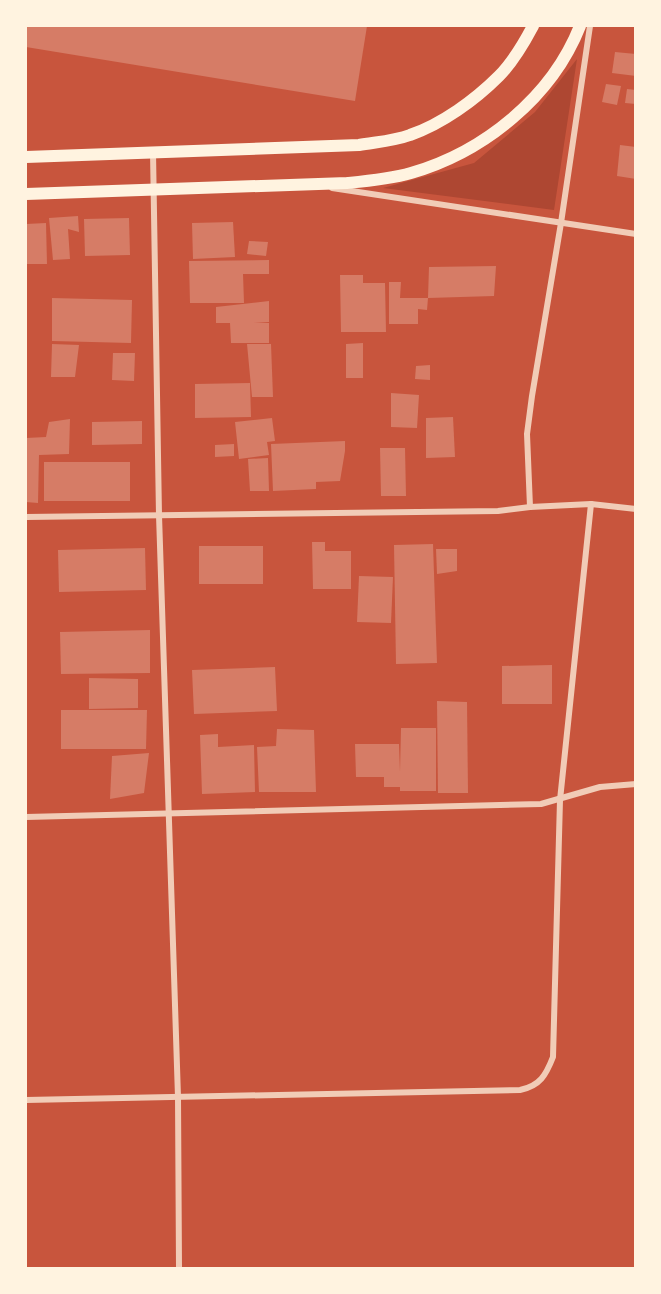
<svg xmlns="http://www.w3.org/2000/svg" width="661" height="1294" font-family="Jost,sans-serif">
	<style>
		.green { fill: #ae4732 }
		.building { fill: #d67c66 }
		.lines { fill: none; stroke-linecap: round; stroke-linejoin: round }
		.minor { stroke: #f1ccb7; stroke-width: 6 }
		.secondary { stroke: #fff3e0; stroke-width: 12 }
	</style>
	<rect width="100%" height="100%" fill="#c8553d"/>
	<path class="green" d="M577 59 554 210 383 188 474 163 535 112Z"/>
	<g class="building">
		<path d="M27 26H367L355 101 26 47Z"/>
		<path d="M615 52 636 54V76L612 73Z"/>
		<path d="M606 84 621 86 617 105 602 102Z"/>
		<path d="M627 89 636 90V104L625 103Z"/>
		<path d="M620 145 636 147V179L617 176Z"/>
		<path d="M78 216 79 232 68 229 70 259 53 260 49 218Z"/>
		<path d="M129 218 130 255 85 256 84 219Z"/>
		<path d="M233 222 235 257 193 259 192 223Z"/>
		<path d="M46 223 47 264H26V224Z"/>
		<path d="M249 241 268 242 266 256 247 254Z"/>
		<path d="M269 260V274H243L244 303H190L189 261Z"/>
		<path d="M496 266 494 296 428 298 427 310 418 309V324H389V282H401L400 298H428L429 267Z"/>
		<path d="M340 275H363V283H385L386 332H341Z"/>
		<path d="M52 298 132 300 131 343 52 341Z"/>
		<path d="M269 301V322L254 323H269V343H231L230 323H216V307Z"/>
		<path d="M363 343V378H346V344Z"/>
		<path d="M52 344 79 345 75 377H51Z"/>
		<path d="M247 344H271L273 397H252Z"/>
		<path d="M113 353H135L134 381 112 380Z"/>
		<path d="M430 365V380L415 379 416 366Z"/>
		<path d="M250 383 251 417 195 418V384Z"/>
		<path d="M391 393 419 395 417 428 391 427Z"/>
		<path d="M453 417 455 457 426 458V418Z"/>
		<path d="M272 418 275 441 267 442 269 455 239 459 235 422Z"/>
		<path d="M70 419 69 454 39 455 38 503 26 502V438L46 437 49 422Z"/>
		<path d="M142 421V444L92 445V422Z"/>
		<path d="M345 441V451L340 481 316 482V489L273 491 271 444Z"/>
		<path d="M234 444V456L215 457V445Z"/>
		<path d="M380 448H405L406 496H381Z"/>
		<path d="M268 458 269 491H250L248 459Z"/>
		<rect x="44" y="462" width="86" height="39"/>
		<path d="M312 542H325V551H351V589H313Z"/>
		<path d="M433 544 437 663 396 664 394 545Z"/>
		<rect x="199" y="546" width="64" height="38"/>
		<path d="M145 548 146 590 59 592 58 550Z"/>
		<path d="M436 549H457V571L437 574Z"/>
		<path d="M359 576 393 577 391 623 357 622Z"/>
		<path d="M150 630V673L61 674 60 632Z"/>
		<path d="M552 665V704H502V666Z"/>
		<path d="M275 667 277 711 194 714 192 670Z"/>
		<path d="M89 678 138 679V708L89 709Z"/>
		<path d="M437 701 467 702 468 793H438Z"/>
		<path d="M61 710H147L146 749H61Z"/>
		<path d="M401 728H436V791H400V787H384V777H356L355 744H399L400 772Z"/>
		<path d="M277 729 314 730 316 792H259L257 747 276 746Z"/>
		<path d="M218 734V747L254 745 255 792 202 794 200 735Z"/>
		<path d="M149 753 144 793 110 799 112 756Z"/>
	</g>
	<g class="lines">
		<g class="minor">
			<path d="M153 152 159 515 178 1097 179 1268"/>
			<path d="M332 188 636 234"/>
			<path d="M530 507 527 434 532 396 561 223 590 26"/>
			<path d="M26 517 498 511 530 507 591 504 636 509"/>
			<path d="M26 817 541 804 600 787 636 784"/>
			<path d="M26 1100 520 1090C540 1086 546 1075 553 1057L560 800 591 504"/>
		</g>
		<g class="secondary">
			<path d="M26 157 359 145C376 142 394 141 410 135 442 124 475 100 499 76 513 62 524 43 533 26"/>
			<path d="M26 194 347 183C368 181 390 179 411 173 484 152 552 97 580 26"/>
		</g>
	</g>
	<rect width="661" height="1294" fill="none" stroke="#fff3e0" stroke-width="54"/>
</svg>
